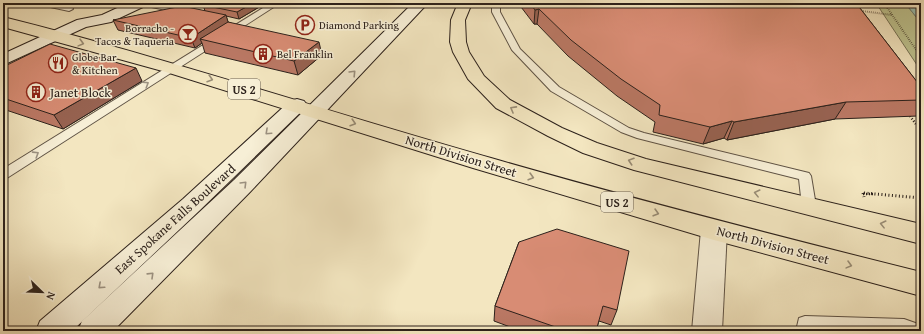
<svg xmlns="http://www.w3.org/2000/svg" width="924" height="334" font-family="'Gentium Book Plus',serif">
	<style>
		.green { fill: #bec490; stroke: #757256 }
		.water { fill: #9bc0b0; stroke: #6f8074 }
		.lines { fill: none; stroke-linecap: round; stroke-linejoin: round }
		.lane-casing { stroke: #5e5244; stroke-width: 2 }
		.street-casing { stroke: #5e5244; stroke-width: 2 }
		.secondary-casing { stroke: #2c211b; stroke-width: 2 }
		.primary-casing { stroke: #2c211b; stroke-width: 2 }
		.path-far2 { stroke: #2c211b; stroke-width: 2; stroke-dasharray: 0.5 1.5; stroke-linecap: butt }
		.path-far1 { stroke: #2c211b; stroke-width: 2.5; stroke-dasharray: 1 2; stroke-linecap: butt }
		.path { stroke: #2c211b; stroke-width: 3; stroke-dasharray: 1 2.5; stroke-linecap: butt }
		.lane { fill: #f7efd6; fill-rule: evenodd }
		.street { fill: #f7efd6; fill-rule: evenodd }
		.secondary { fill: #f7efd6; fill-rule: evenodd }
		.primary { fill: #f3e6c0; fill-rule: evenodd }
		.wall { fill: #ba7864; stroke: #2c211b }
		.shaded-wall { fill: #976251; stroke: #2c211b }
		.building { fill: #d88c74; stroke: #2c211b }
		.oneway { stroke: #998d76 }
		.oneway2 { stroke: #9c9282 }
		.labels { text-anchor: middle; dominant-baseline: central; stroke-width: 3; stroke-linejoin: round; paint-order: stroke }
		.far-poi-label { font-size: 11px; fill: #2c211b; stroke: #f7efd6; text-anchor: start }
		.shield { fill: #f7efd6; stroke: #695f53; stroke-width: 1 }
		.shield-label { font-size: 12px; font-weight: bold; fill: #2c211b }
		.poi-label { font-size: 13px; fill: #2c211b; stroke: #f7efd6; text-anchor: start }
		.street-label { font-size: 13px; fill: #2c211b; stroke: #f7efd6 }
	</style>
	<rect width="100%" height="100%" fill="#f3e6c0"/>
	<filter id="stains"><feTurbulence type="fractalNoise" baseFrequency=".005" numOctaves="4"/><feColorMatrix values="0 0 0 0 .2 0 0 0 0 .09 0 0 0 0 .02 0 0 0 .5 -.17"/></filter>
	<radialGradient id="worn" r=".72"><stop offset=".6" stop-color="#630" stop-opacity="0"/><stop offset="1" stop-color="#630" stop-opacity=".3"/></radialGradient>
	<path class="green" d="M876 3H905L921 23V71Z"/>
	<path class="water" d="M905 3H921V23Z"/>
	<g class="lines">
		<defs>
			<g id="lane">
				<path d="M3 3H15L3 8Z"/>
				<path d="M40 3H54L72 7 73 9 69 11 41 5Z"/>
				<path d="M141 3H155L188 10 189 12 185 14 142 5Z"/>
				<path d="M271 3H280L7 178 3 179V169Z"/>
				<path d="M492 3H500V12L520 49 559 87 629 128 644 133 809 173 811 176 816 206 814 209 809 211 804 209 802 206 799 179 637 138 621 132 551 91 512 50 492 12Z"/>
				<path d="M805 316 904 319 921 325V331H796L799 318Z"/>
			</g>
			<path id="street" d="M714 220 723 223 727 230 722 331H692L701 230 705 223Z"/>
			<g id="secondary">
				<path d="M128 3H147L145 6 111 22 86 27 3 65V54L77 20 102 15Z"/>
				<path d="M413 3H428L250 192 113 331H78L82 321 234 180Z"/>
				<path d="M297 99 304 101 307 105 304 109 199 211 72 331H36L40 321 183 199 290 101Z"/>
			</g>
			<g id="primary">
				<path d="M458 3H472L465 20 466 42 469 52 484 76 510 100 562 128 597 143 646 159 921 224V244L634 170 583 153 548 136 496 108 468 79 453 52 450 42 451 20Z"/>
				<path d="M3 17C167 58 328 112 491 158 633 199 777 236 921 272V296L714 240 473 168 166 72 3 27Z"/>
			</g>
		</defs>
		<use href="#lane" class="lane-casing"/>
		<use href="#street" class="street-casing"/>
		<use href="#secondary" class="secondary-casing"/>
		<use href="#primary" class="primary-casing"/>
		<g class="path-far2">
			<path d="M884 3 921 57"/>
			<path d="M861 11 892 15"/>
		</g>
		<g class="path-far1">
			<path d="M910 116 921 131"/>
			<path d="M863 194H875"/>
		</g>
		<g class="path">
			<path d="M863 193 864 197"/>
			<path d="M864 193 921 198"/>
		</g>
		<use href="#lane" class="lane"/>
		<use href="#street" class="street"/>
		<use href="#secondary" class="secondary"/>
		<use href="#primary" class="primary"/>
	</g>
	<g class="wall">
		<path d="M193 3H266L239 19 226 16 228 22 322 55 298 75 205 53 202 43 195 48 118 30 113 20 205 11 203 5Z"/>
		<path d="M518 3H856L921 87V113L918 116 835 119 727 140 724 138 703 144 653 132 655 122 617 96 568 56 537 24H534Z"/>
		<path d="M3 67 142 81 63 129 3 109Z"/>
		<path d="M519 242 617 310 611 325 599 321 596 331H521L494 321 495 306Z"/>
	</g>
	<g class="shaded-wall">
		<path d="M253 3H266L239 19 237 12Z"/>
		<path d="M539 9 537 24H534L535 10Z"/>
		<path d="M226 15 229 25 200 39 202 43 195 48 191 38Z"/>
		<path d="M319 42 322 55 298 75 294 61Z"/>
		<path d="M136 68 142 81 63 129 54 115Z"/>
		<path d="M846 102 835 119 727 140 734 122Z"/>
		<path d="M732 121 724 138 703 144 710 127Z"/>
	</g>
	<g class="building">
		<path d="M214 3H253L237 12 203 5Z"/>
		<path d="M530 3H856L921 87V100L846 102 734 122 732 121 710 127 659 115 660 105 621 79 571 40 539 9 535 10Z"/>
		<path d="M182 6 226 15 191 38 113 20Z"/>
		<path d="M228 22 319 42 294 61 200 39Z"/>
		<path d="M50 44 136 68 54 115 3 98V67Z"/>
		<path d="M557 229 629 251 617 310 603 306 596 331H567L495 306 519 242Z"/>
	</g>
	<defs><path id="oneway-chevron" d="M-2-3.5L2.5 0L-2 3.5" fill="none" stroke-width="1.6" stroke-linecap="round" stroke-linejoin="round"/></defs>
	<g class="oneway">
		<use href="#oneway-chevron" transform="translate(81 43) rotate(15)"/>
		<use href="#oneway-chevron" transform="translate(210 79) rotate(17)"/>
		<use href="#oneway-chevron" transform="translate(513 109) rotate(-151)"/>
		<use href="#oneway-chevron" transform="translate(353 123) rotate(17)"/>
		<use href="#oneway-chevron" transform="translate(631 161) rotate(-162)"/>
		<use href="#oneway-chevron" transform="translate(531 177) rotate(16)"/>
		<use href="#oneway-chevron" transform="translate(757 193) rotate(-166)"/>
		<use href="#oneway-chevron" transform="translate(656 213) rotate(16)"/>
		<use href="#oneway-chevron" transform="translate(883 224) rotate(-166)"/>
		<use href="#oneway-chevron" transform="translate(849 265) rotate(15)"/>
	</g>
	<g class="oneway2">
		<use href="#oneway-chevron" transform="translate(353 73) rotate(-46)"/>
		<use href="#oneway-chevron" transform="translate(146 84) rotate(-32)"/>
		<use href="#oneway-chevron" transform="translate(268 132) rotate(137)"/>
		<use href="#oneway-chevron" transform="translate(36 154) rotate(-32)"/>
		<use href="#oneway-chevron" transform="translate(244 184) rotate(-45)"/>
		<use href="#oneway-chevron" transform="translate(151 275) rotate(-44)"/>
		<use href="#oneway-chevron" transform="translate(101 286) rotate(138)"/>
	</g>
	<defs>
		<symbol id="parking-ring" viewBox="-11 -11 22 22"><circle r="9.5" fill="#f7efd6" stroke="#8f2418" stroke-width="1.5"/><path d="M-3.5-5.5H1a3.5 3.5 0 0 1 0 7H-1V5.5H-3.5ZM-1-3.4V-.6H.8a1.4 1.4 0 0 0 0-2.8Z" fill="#8f2418"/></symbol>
		<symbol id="bar-ring" viewBox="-11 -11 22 22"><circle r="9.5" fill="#f7efd6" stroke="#8f2418" stroke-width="1.5"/><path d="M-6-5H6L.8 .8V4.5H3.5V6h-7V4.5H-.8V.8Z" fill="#8f2418"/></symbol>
		<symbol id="building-ring" viewBox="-11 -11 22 22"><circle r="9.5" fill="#f7efd6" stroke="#8f2418" stroke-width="1.5"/><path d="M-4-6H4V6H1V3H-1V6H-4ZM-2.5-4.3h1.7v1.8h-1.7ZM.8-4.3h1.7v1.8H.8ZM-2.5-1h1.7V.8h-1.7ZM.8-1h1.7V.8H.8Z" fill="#8f2418"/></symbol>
		<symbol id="restaurant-ring" viewBox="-11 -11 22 22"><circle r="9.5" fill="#f7efd6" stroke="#8f2418" stroke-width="1.5"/><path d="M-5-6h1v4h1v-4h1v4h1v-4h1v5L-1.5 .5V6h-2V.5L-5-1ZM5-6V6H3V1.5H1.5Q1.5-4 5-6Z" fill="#8f2418"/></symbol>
	</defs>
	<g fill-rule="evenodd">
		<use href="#parking-ring" x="294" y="14" width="22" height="22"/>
		<use href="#bar-ring" x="177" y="23" width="22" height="22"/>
		<use href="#building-ring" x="252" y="43" width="22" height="22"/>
		<use href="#restaurant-ring" x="47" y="52" width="22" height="22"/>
		<use href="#building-ring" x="25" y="81" width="22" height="22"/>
	</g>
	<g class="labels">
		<g class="far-poi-label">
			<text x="319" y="25">Diamond Parking</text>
			<text x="174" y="28" text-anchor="end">Borracho -<tspan x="174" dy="13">Tacos &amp; Taqueria</tspan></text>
			<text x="277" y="54">Bel Franklin</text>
			<text x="72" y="57">Globe Bar<tspan x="72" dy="13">&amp; Kitchen</tspan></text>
		</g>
		<g class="shield">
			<rect x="228" y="79" width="32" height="20" rx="3"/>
			<rect x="601" y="192" width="32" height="20" rx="3"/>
		</g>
		<g class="shield-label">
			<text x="244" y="89">US 2</text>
			<text x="617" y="202">US 2</text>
		</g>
		<g class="poi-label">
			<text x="50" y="92">Janet Block</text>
		</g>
		<g class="street-label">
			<text transform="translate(461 156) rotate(17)">North Division Street</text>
			<text transform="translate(175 219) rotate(-42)">East Spokane Falls Boulevard</text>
			<text transform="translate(773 245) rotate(15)">North Division Street</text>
		</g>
	</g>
	<rect width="924" height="334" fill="none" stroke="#f3e6c0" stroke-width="16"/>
	<rect x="4" y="4" width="916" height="326" fill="none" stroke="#2c211b" stroke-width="2"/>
	<rect x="8" y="8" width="908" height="318" fill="none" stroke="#2c211b"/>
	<g transform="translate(42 292) rotate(113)" stroke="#f7efd6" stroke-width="3" paint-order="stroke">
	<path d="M0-3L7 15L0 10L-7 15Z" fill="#2c211b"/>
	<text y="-6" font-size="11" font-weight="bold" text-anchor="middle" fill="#2c211b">N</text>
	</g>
	<rect width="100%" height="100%" filter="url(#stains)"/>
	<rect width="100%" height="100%" fill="url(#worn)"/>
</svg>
